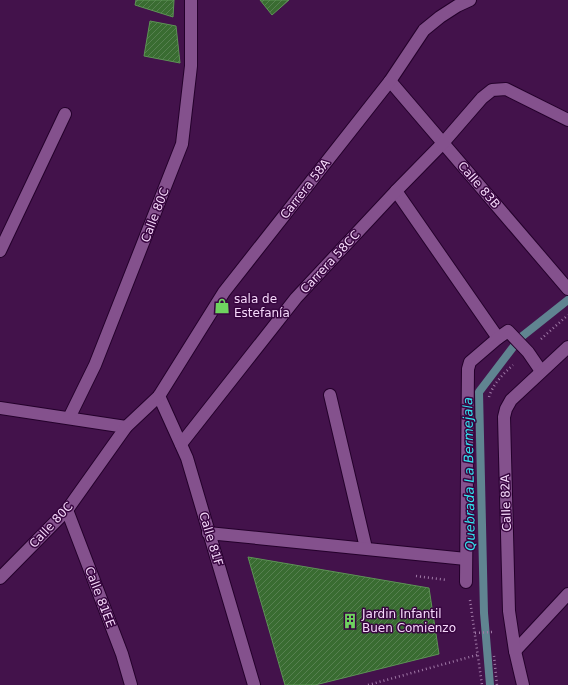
<svg xmlns="http://www.w3.org/2000/svg" width="568" height="685" font-family="'DejaVu Sans',sans-serif">
	<style>
		.lines { fill: none; stroke-linecap: round; stroke-linejoin: round }
		.stream { stroke: #608491; stroke-width: 8 }
		.building { fill: url(#building-hatch); stroke: #5d9355 }
		.minor-casing { stroke: #24012b; stroke-width: 14 }
		.path { stroke: #a079a7; stroke-width: 2.5; stroke-dasharray: 1 3; stroke-linecap: butt }
		.minor { stroke: #84518d; stroke-width: 12 }
		.labels { text-anchor: middle; dominant-baseline: central; stroke-width: 3; stroke-linejoin: round; paint-order: stroke }
		.street-label { font-size: 12px; fill: #f6d9fb; stroke: #380640 }
		.poi-label { font-size: 12px; fill: #f6d9fb; stroke: #380640; text-anchor: start }
		.water-label { font-size: 13px; font-style: italic; fill: #32e6f0; stroke: #380640 }
	</style>
	<defs>
		<pattern id="building-hatch" width="6" height="6" patternUnits="userSpaceOnUse"><rect width="6" height="6" fill="#396c31"/><path d="M-1 1l2-2M0 6l6-6M5 7l2-2" fill="none" stroke="#568050"/></pattern>
	</defs>
	<rect width="100%" height="100%" fill="#43124b"/>
	<g class="lines">
		<path class="stream" d="M490 685 484 613 479 392 520 338 568 300"/>
	</g>
	<g class="building">
		<path d="M136 0H174L173 17 135 5Z"/>
		<path d="M260 0H289L272 15Z"/>
		<path d="M150 21 176 26 180 63 144 56Z"/>
		<path d="M248 557 429 588 439 654 315 685H285Z"/>
	</g>
	<g class="lines">
		<defs>
			<g id="minor">
				<path d="M390 81 568 289"/>
				<path d="M396 191 498 338"/>
				<path d="M0 251 65 114"/>
				<path d="M330 395 366 548"/>
				<path d="M159 396 187 458 254 685"/>
				<path d="M0 408 126 427"/>
				<path d="M69 418 95 365 182 144 191 66V0"/>
				<path d="M181 444 296 298 396 191 443 143 482 98 492 90 506 89 568 120"/>
				<path d="M67 510 122 654 131 685"/>
				<path d="M208 533 466 559"/>
				<path d="M0 578 67 510 126 427 159 396 224 292 390 81 424 30 440 17 457 6 470 0"/>
				<path d="M466 582 468 369 470 362 498 338 508 331 528 352 541 371"/>
				<path d="M515 651 568 594"/>
				<path d="M523 685 515 651 509 611 504 417 506 409 511 400 568 347"/>
			</g>
		</defs>
		<use href="#minor" class="minor-casing"/>
		<g class="path">
			<path d="M541 339 568 315"/>
			<path d="M489 397C493 384 503 374 513 365"/>
			<path d="M416 576 447 580"/>
			<path d="M470 600 482 685"/>
			<path d="M475 633 492 632"/>
			<path d="M494 656 497 685"/>
			<path d="M368 685 477 655"/>
		</g>
		<use href="#minor" class="minor"/>
	</g>
	<defs>
		<symbol id="shop-bare" viewBox="-9 -9 18 18"><path d="M-5-2.5h2.3a2.7 3.5 0 0 1 5.4 0H5L5.5 6h-11ZM-1.5-2.5h3a1.5 2.3 0 0 0-3 0Z" fill="#6fd360" stroke="#380640" stroke-width="2.5" paint-order="stroke"/></symbol>
		<symbol id="building-bare" viewBox="-9 -9 18 18"><path d="M-4-6H4V6H1V3H-1V6H-4ZM-2.5-4.3h1.7v1.8h-1.7ZM.8-4.3h1.7v1.8H.8ZM-2.5-1h1.7V.8h-1.7ZM.8-1h1.7V.8H.8Z" fill="#6fd360" stroke="#380640" stroke-width="2.5" paint-order="stroke"/></symbol>
	</defs>
	<g fill-rule="evenodd">
		<use href="#shop-bare" x="211" y="295" width="22" height="22"/>
		<use href="#building-bare" x="339" y="610" width="22" height="22"/>
	</g>
	<g class="labels">
		<g class="street-label">
			<text transform="translate(479 185) rotate(49)">Calle 83B</text>
			<text transform="translate(305 189) rotate(-52)">Carrera 58A</text>
			<text transform="translate(155 215) rotate(-69)">Calle 80C</text>
			<text transform="translate(330 262) rotate(-47)">Carrera 58CC</text>
			<text transform="translate(506 503) rotate(-92)">Calle 82A</text>
			<text transform="translate(51 525) rotate(-47)">Calle 80C</text>
			<text transform="translate(211 539) rotate(73)">Calle 81F</text>
			<text transform="translate(100 597) rotate(69)">Calle 81EE</text>
		</g>
		<g class="poi-label">
			<text x="234" y="299">sala de<tspan x="234" dy="14">Estefanía</tspan></text>
			<text x="362" y="614">Jardin Infantil<tspan x="362" dy="14">Buen Comienzo</tspan></text>
		</g>
		<g class="water-label">
			<text transform="translate(469 474) rotate(-91)">Quebrada La Bermejala</text>
		</g>
	</g>
</svg>
